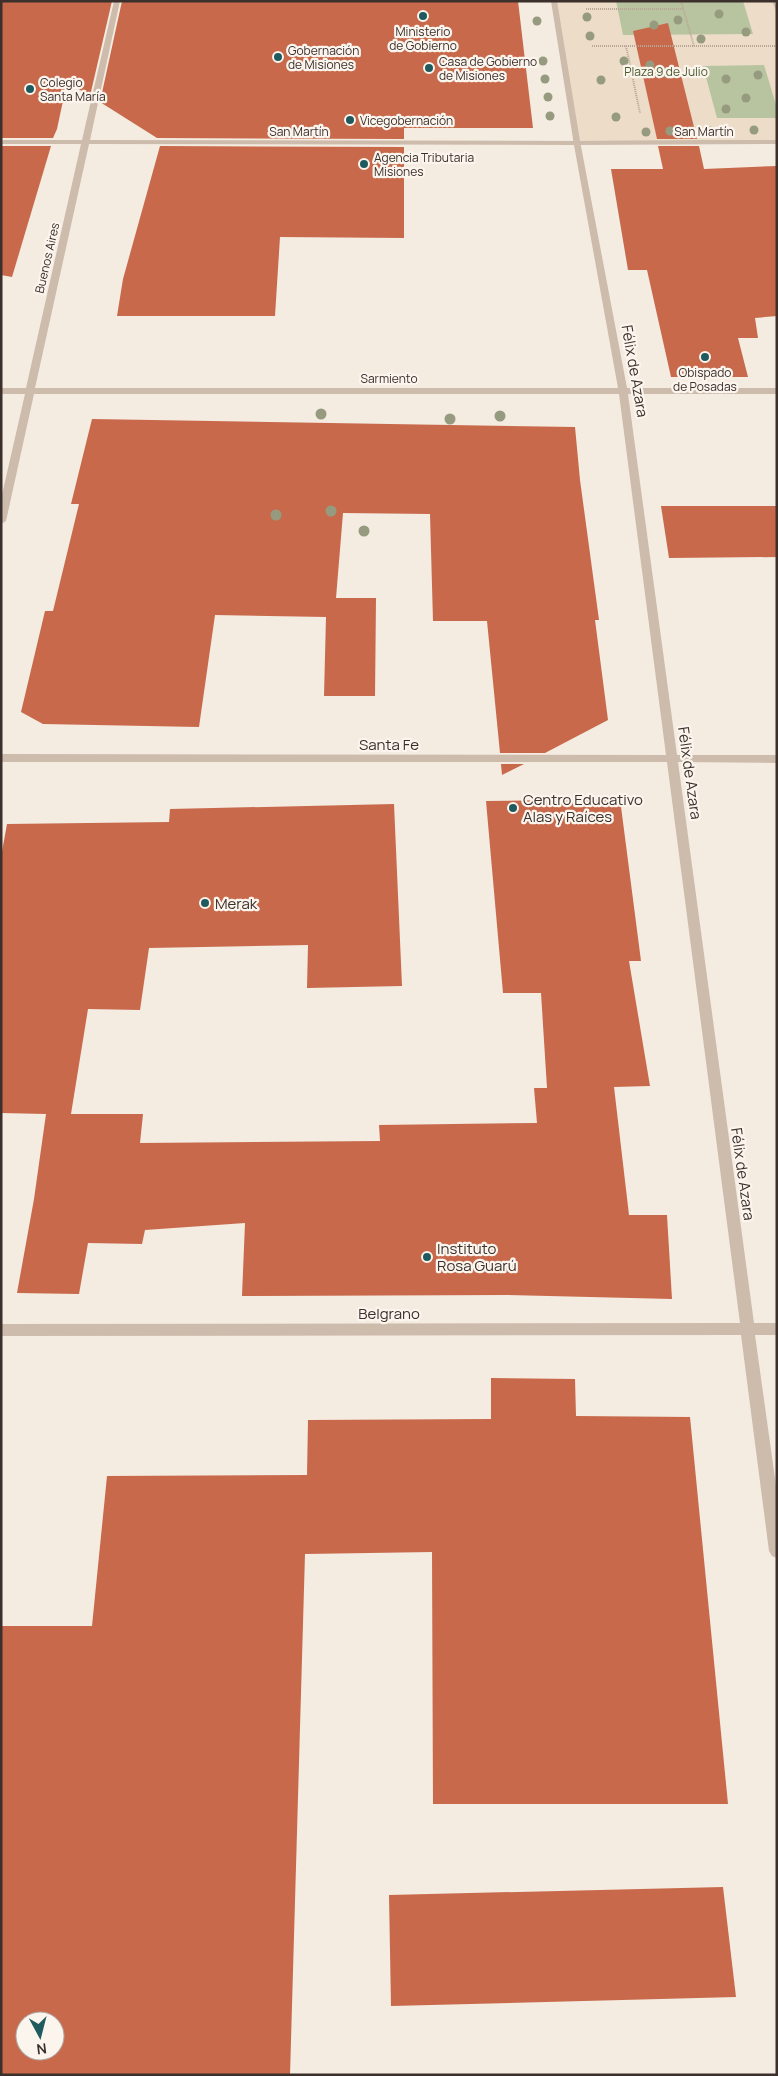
<svg xmlns="http://www.w3.org/2000/svg" width="778" height="2076" font-family="Manrope,sans-serif">
	<style>
		.green { fill: #b8c4a0 }
		.plaza { fill: #ecdcc8 }
		.building { fill: #c8694b; fill-rule: evenodd }
		.lines { fill: none; stroke-linecap: round; stroke-linejoin: round }
		.path { stroke: #b9a596; stroke-width: 2; stroke-dasharray: 1 1; stroke-linecap: butt }
		.pedestrian { fill: #cdbbac; fill-rule: evenodd }
		.minor { fill: #cdbbac; fill-rule: evenodd }
		.tree { fill: #969b7f }
		.poi-dot { fill: #1f5a5e; stroke: #fbf5ee; stroke-width: 2 }
		.labels { text-anchor: middle; dominant-baseline: central; stroke-width: 4.5; stroke-linejoin: round; paint-order: stroke }
		.far-poi-label { font-size: 12px; fill: #3b302b; stroke: #fbf5ee; text-anchor: start }
		.far-park-label { font-size: 12px; fill: #4a5a2e; stroke: #fbf5ee }
		.far-street-label { font-size: 12px; fill: #3b302b; stroke: #fbf5ee }
		.street-label { font-size: 15px; fill: #3b302b; stroke: #fbf5ee }
		.poi-label { font-size: 15px; fill: #3b302b; stroke: #fbf5ee; text-anchor: start }
	</style>
	<rect width="100%" height="100%" fill="#f4ebe1"/>
	<path class="green" d="M556 1H777V141H578Z"/>
	<path class="plaza" d="M555 1H616L623 35 753 34 743 1H777V108L764 65 703 66 717 118H777V140L579 141Z"/>
	<g class="building">
		<path d="M1 1H112L90 96 67 82 57 129 53 138H1Z"/>
		<path d="M122 1H518L533 128H404V139L157 138 100 102Z"/>
		<path d="M668 23 697 139H657L633 31Z"/>
		<path d="M1 146H51L12 277 1 275Z"/>
		<path d="M160 146 404 147V238L280 237 275 316H117L123 279Z"/>
		<path d="M658 146H699L704 169 777 166V316L755 318 758 338H738L748 377H671L647 270H628L611 169H663Z"/>
		<path d="M92 419 575 427 580 480 599 620H595L608 720 545 753H500L487 621H433L430 514 343 513 336 598H376L375 696H324L326 617 215 615 199 727 43 724 21 712 45 611H53L79 504H71Z"/>
		<path d="M661 506H777V557L669 558Z"/>
		<path d="M501 764H524L502 775Z"/>
		<path d="M620 799 641 961H629L650 1086 614 1087 629 1215H667L672 1299 507 1295 242 1296 245 1223 145 1230 142 1244 88 1243 79 1294 17 1293 34 1199 46 1114 1 1113V857L7 824 169 822 170 809 394 804 402 986 307 988 308 945 149 948 140 1010 88 1009 71 1114H143L140 1143 380 1141 379 1125 537 1123 534 1088H547L541 993H503L486 801Z"/>
		<path d="M491 1378 575 1379 576 1416 690 1417 728 1804H433L432 1552 305 1554 290 2075H1V1626H92L107 1476 307 1475 308 1420 491 1419ZM25 2021H55V2051H25Z"/>
		<path d="M723 1887 736 1997 391 2006 389 1895Z"/>
	</g>
	<g class="lines">
		<g class="path">
			<path d="M681 1 694 46"/>
			<path d="M773 1 777 10"/>
			<path d="M586 9H684"/>
			<path d="M592 46H777"/>
			<path d="M626 46 640 113"/>
		</g>
		<path class="pedestrian" d="M551 1H557L580 141 777 140V144L574 145Z"/>
		<path class="minor" d="M114 1H120L90 140 580 141 627 388H777V394H628L677 755H777V763L678 762 754 1323H777V1335H755L777 1493V1558L772 1556 769 1551 741 1335 1 1336V1324L740 1323 667 762H1V754L666 755 619 394H34L6 521 1 524V499L25 394H1V388H26L81 144H1V140H82ZM89 144 574 145 618 388H35Z"/>
	</g>
	<g class="tree">
		<circle cx="719" cy="14" r="4.5"/>
		<circle cx="587" cy="17" r="4.5"/>
		<circle cx="678" cy="20" r="4.5"/>
		<circle cx="537" cy="21" r="4.5"/>
		<circle cx="654" cy="25" r="4.5"/>
		<circle cx="746" cy="32" r="4.5"/>
		<circle cx="590" cy="36" r="4.5"/>
		<circle cx="701" cy="39" r="4.5"/>
		<circle cx="543" cy="61" r="4.5"/>
		<circle cx="624" cy="61" r="4.5"/>
		<circle cx="650" cy="65" r="4.5"/>
		<circle cx="666" cy="73" r="4.5"/>
		<circle cx="758" cy="75" r="4.5"/>
		<circle cx="545" cy="79" r="4.5"/>
		<circle cx="726" cy="79" r="4.5"/>
		<circle cx="601" cy="80" r="4.5"/>
		<circle cx="548" cy="97" r="4.5"/>
		<circle cx="746" cy="98" r="4.5"/>
		<circle cx="726" cy="109" r="4.5"/>
		<circle cx="550" cy="116" r="4.5"/>
		<circle cx="616" cy="117" r="4.5"/>
		<circle cx="754" cy="130" r="4.5"/>
		<circle cx="670" cy="131" r="4.5"/>
		<circle cx="710" cy="131" r="4.5"/>
		<circle cx="646" cy="132" r="4.5"/>
		<circle cx="321" cy="414" r="5.5"/>
		<circle cx="500" cy="416" r="5.5"/>
		<circle cx="450" cy="419" r="5.5"/>
		<circle cx="331" cy="511" r="5.5"/>
		<circle cx="276" cy="515" r="5.5"/>
		<circle cx="364" cy="531" r="5.5"/>
	</g>
	<g class="poi-dot">
		<circle cx="423" cy="16" r="5"/>
		<circle cx="278" cy="57" r="5"/>
		<circle cx="429" cy="68" r="5"/>
		<circle cx="30" cy="89" r="5"/>
		<circle cx="350" cy="120" r="5"/>
		<circle cx="364" cy="164" r="5"/>
		<circle cx="705" cy="357" r="5"/>
		<circle cx="513" cy="808" r="5"/>
		<circle cx="205" cy="903" r="5"/>
		<circle cx="427" cy="1257" r="5"/>
	</g>
	<g class="labels">
		<g class="far-poi-label">
			<text x="423" y="31" text-anchor="middle">Ministerio<tspan x="423" dy="14">de Gobierno</tspan></text>
			<text x="288" y="50">Gobernación<tspan x="288" dy="14">de Misiones</tspan></text>
			<text x="439" y="61">Casa de Gobierno<tspan x="439" dy="14">de Misiones</tspan></text>
			<text x="40" y="82">Colegio<tspan x="40" dy="14">Santa María</tspan></text>
			<text x="360" y="120">Vicegobernación</text>
			<text x="374" y="157">Agencia Tributaria<tspan x="374" dy="14">Misiones</tspan></text>
			<text x="705" y="372" text-anchor="middle">Obispado<tspan x="705" dy="14">de Posadas</tspan></text>
		</g>
		<g class="far-park-label">
			<text x="666" y="71">Plaza 9 de Julio</text>
		</g>
		<g class="far-street-label">
			<text x="299" y="131">San Martín</text>
			<text x="704" y="131">San Martín</text>
			<text transform="translate(47 258) rotate(-77)">Buenos Aires</text>
			<text x="389" y="378">Sarmiento</text>
		</g>
		<g class="street-label">
			<text transform="translate(635 371) rotate(80)">Félix de Azara</text>
			<text x="389" y="744">Santa Fe</text>
			<text transform="translate(690 773) rotate(82)">Félix de Azara</text>
			<text transform="translate(743 1174) rotate(82)">Félix de Azara</text>
			<text x="389" y="1313">Belgrano</text>
		</g>
		<g class="poi-label">
			<text x="523" y="799">Centro Educativo<tspan x="523" dy="17">Alas y Raíces</tspan></text>
			<text x="215" y="903">Merak</text>
			<text x="437" y="1248">Instituto<tspan x="437" dy="17">Rosa Guarú</tspan></text>
		</g>
	</g>
	<rect width="778" height="2076" fill="none" stroke="#3b302b" stroke-width="5"/>
	<g transform="translate(40 2036) rotate(173)"><circle r="24" fill="#fbf5ee" stroke="#aea6a0"/>
	<path d="M0-4L9 19L0 12L-9 19Z" fill="#1f5a5e"/>
	<text y="-8" font-size="14" font-weight="bold" text-anchor="middle" fill="#3b302b">N</text>
	</g>
</svg>
